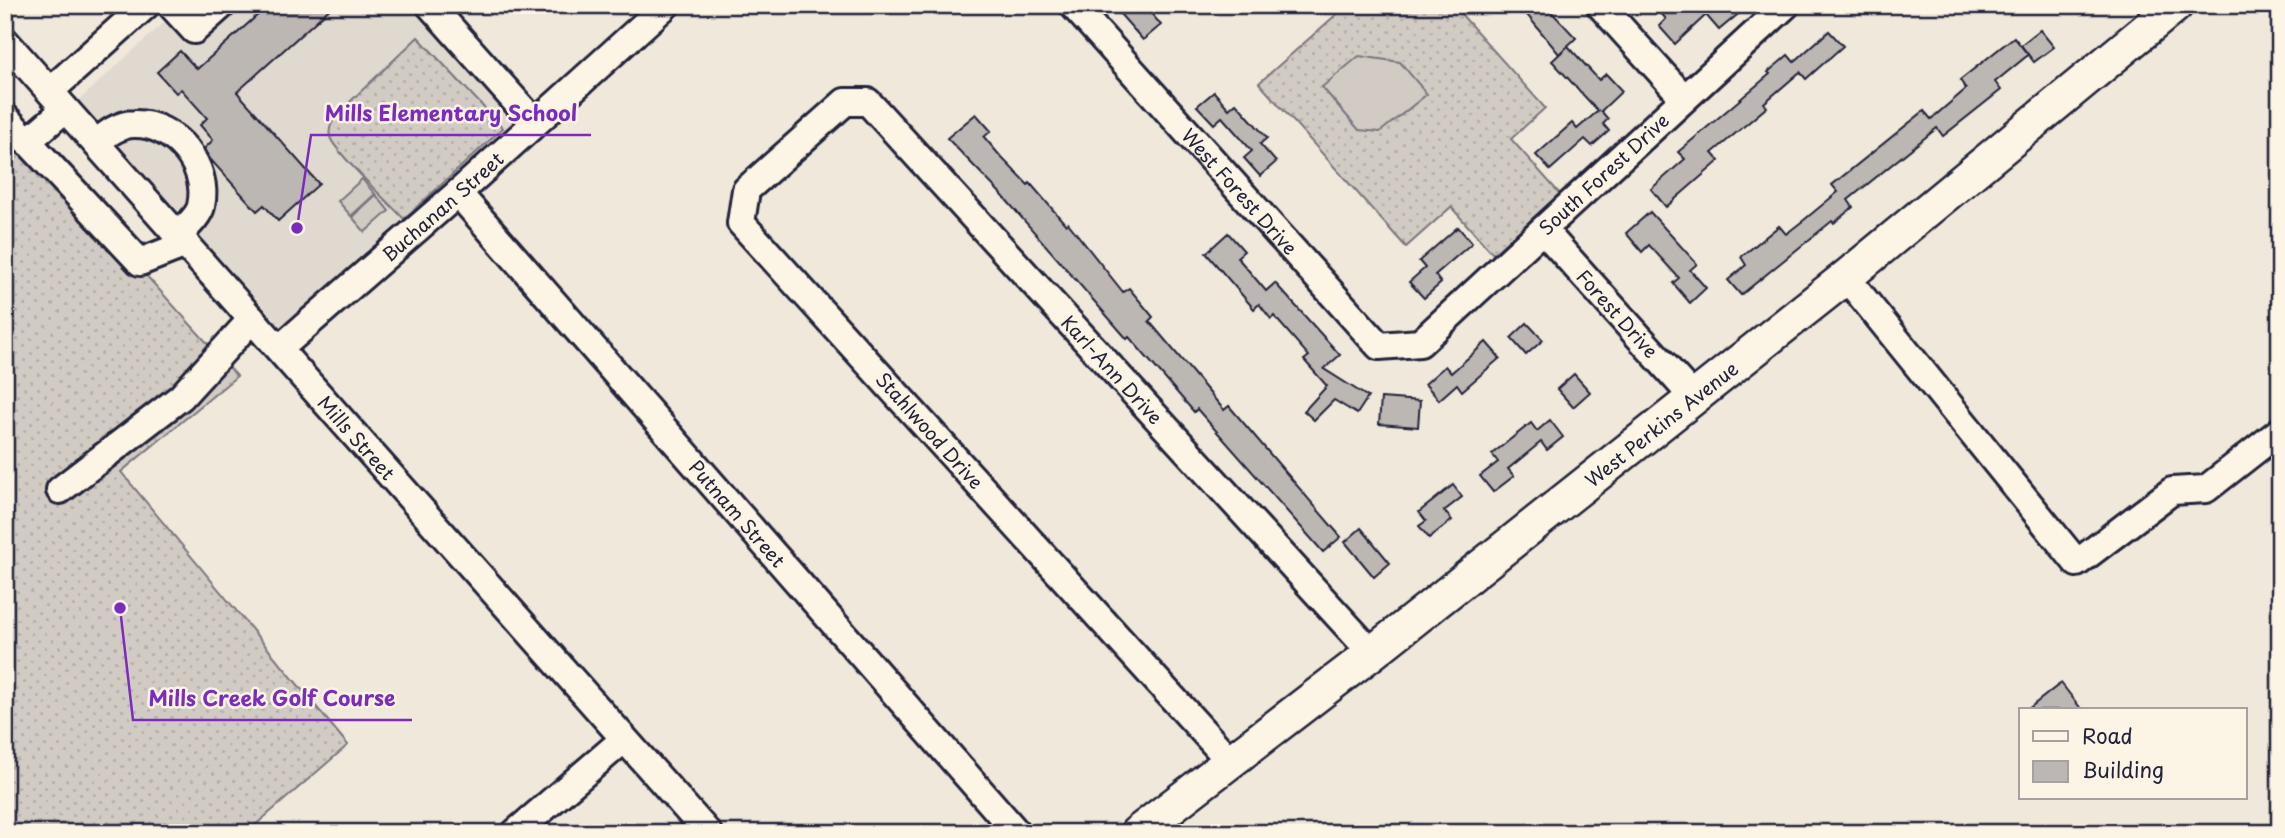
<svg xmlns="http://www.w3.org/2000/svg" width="2285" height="838" font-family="'Playpen Sans',sans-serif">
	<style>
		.built { fill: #e0d9cf }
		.grass { fill: url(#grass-dots); stroke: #7a767f; stroke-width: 2 }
		.garden { fill: #d1cbc3; stroke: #7a767f; stroke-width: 2 }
		.building { fill: #bcb7b3; stroke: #22223b; stroke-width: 2 }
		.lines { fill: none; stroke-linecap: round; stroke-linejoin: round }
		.minor-casing { stroke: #22223b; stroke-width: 32 }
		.major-casing { stroke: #22223b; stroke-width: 38 }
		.minor { stroke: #fcf5e5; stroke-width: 26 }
		.major { stroke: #fcf5e5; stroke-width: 33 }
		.labels { text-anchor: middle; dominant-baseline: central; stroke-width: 5; stroke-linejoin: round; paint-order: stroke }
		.street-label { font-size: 19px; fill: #22223b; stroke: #fcf5e5 }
		.leader { fill: none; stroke: #7b2cbf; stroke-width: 2.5 }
		.callout-dot { fill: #7b2cbf; stroke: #fcf5e5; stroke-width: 2.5 }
		.callout-label { font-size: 21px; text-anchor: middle; font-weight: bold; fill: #7b2cbf; stroke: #fcf5e5; stroke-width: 5; stroke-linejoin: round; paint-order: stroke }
	</style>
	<defs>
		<pattern id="grass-dots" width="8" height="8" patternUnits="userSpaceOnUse" patternTransform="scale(1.75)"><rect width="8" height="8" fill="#d1cbc3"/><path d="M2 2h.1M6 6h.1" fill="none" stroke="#b3aea8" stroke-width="1.8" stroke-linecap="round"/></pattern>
	</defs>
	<rect width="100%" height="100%" fill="#efe8db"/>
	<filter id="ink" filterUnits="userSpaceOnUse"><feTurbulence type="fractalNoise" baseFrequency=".0143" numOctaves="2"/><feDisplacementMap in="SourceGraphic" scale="14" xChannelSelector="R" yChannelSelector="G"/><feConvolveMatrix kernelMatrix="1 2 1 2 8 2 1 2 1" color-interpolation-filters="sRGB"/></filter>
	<g filter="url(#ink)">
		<path class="built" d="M183 5H411L517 124 286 332 78 101Z"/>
		<g class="grass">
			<path d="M1347 5H1453L1545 108 1511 139 1560 194 1493 254 1451 207 1406 247 1259 83Z"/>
			<path d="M418 37 503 128 404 219C390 204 334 151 330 137 328 129 332 123 335 116Z"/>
			<path d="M5 119 237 376 121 472 348 745 246 833H5Z"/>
		</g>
		<g class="garden">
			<path d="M1359 56 1400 62 1427 94 1380 132 1359 130 1322 87Z"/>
			<path d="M362 179 375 194 351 216 338 201Z"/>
			<path d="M376 195 389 211 365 232 352 217Z"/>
		</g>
		<g class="building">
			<path d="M269 5H334L237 92 319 184 278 221 264 205 257 211 210 159 204 149 213 140 200 125 207 118 181 89 176 93 157 72 180 51 197 69Z"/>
			<path d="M1112 5H1144L1161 25 1143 40Z"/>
			<path d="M1519 5H1545L1576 38 1559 54Z"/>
			<path d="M1654 5H1749L1719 30 1706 15 1675 44 1659 26 1666 19Z"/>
			<path d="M2040 30 2054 47 2034 62 2021 45Z"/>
			<path d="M1829 31 1843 46 1806 79 1800 72 1764 103 1767 107 1712 153 1719 161 1666 207 1651 189 1685 159 1678 152 1770 74 1768 72 1788 55 1794 62Z"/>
			<path d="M2014 37 2028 55 1995 82 2001 90 1943 136 1937 128 1848 200 1853 207 1834 223 1832 221 1741 295 1728 280 1746 265 1741 257 1779 226 1786 234 1804 220 1838 192 1832 185 1924 111 1931 119 1966 89 1960 80Z"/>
			<path d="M1568 46 1599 80 1606 74 1622 91 1601 111 1608 119 1603 124 1609 131 1592 146 1585 139 1550 170 1536 155 1572 123 1577 129 1598 111 1552 61Z"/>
			<path d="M1214 92 1229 109 1236 103 1267 138 1260 144 1276 162 1260 176 1244 158 1252 151 1222 117 1214 124 1197 106Z"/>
			<path d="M976 114 991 131 984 137 1001 157 1028 185 1030 183 1066 225 1068 223 1123 292 1129 288 1153 317 1149 321 1224 410 1229 406 1341 537 1323 552 1197 409 1194 412 1129 337 1127 339 1002 195 947 138Z"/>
			<path d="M1650 212 1697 264 1690 270 1706 288 1690 303 1673 283 1679 278 1649 245 1642 252 1626 233Z"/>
			<path d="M1458 227 1472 243 1435 275 1441 283 1424 298 1409 282 1425 268 1419 261Z"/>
			<path d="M1228 233 1244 251 1237 257 1266 291 1275 283 1340 355 1324 369 1368 397 1357 414 1334 400 1314 420 1304 411 1327 386 1304 360 1309 356 1274 316 1271 319 1259 304 1254 309 1206 253Z"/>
			<path d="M1527 323 1543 340 1526 355 1511 338Z"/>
			<path d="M1486 342 1500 358 1462 391 1457 384 1439 400 1425 384 1445 366 1451 373Z"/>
			<path d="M1574 374 1590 392 1573 407 1557 389Z"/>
			<path d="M1381 398 1420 401 1418 427 1379 424Z"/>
			<path d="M1550 420 1563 437 1547 450 1541 442 1508 469 1514 476 1493 492 1480 476 1498 462 1492 454 1531 423 1537 431Z"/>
			<path d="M1453 485 1462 497 1444 511 1452 520 1429 538 1419 526 1426 521 1419 512Z"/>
			<path d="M1361 528 1390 563 1374 577 1345 542Z"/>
			<path d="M2061 683 2082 710H2027Z"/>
		</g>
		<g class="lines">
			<defs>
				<g id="minor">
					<path d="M171 5 194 30 222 5"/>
					<path d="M430 5 535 123"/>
					<path id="s1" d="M1073 5 1379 346 1420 343 1786 5"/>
					<path d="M1600 5 1684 98"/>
					<path id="s2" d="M5 41 708 833"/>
					<path d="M50 91 146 5"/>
					<path d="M5 117 140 262 186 244"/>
					<path d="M27 142 65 109"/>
					<path d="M96 143C107 134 119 124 134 124 175 123 210 167 201 206 199 216 185 228 178 236"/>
					<path id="s3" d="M458 193 1017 833"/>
					<path id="s4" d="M1543 230 1693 397"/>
					<path d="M1846 277 2077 563 2172 491 2206 489 2280 431"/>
					<path id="s5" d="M279 349 458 193 666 5"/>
					<path d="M60 490 181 397 252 319"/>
					<path id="s6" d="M1230 761 741 223 746 190 845 102H868L1372 653"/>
					<path d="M515 833 623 740"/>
				</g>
				<g id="major">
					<path id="s7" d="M1137 833 1372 653 1846 277 2176 5"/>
				</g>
			</defs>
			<use href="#minor" class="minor-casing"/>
			<use href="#major" class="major-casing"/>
			<use href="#minor" class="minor"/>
			<use href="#major" class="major"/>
		</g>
	</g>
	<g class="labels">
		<g class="street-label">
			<text stroke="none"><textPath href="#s1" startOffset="749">South Forest Drive</textPath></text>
			<text stroke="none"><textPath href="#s1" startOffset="250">West Forest Drive</textPath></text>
			<text stroke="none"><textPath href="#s5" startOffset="217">Buchanan Street</textPath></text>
			<text stroke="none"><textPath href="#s4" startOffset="112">Forest Drive</textPath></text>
			<text stroke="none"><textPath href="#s6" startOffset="1278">Karl-Ann Drive</textPath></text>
			<text stroke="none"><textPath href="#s7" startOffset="665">West Perkins Avenue</textPath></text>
			<text transform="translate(930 430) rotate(48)">Stahlwood Drive</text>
			<text stroke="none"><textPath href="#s2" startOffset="530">Mills Street</textPath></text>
			<text stroke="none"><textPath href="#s3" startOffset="425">Putnam Street</textPath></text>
		</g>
	</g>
	<path class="leader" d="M297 228L311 135H591M120 608L133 720H412"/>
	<g class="callout-dot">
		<circle cx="297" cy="228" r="7"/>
		<circle cx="120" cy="608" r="7"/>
	</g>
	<g class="callout-label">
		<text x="451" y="121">Mills Elementary School</text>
		<text x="272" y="706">Mills Creek Golf Course</text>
	</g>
	<rect width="2285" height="838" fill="none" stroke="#fcf5e5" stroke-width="28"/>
	<rect x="14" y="14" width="2257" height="810" fill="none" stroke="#22223b" stroke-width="2.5" filter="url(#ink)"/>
	<rect x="2019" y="708" width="228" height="91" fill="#fcf5e5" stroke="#a5a1a1" stroke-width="2"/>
	<rect x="2033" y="731" width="35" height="10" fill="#fcf5e5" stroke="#a5a1a1" stroke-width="2"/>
	<text x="2082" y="744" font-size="21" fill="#22223b">Road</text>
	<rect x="2033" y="761" width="35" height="21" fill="#bcb7b3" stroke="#a5a1a1" stroke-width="2"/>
	<text x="2082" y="778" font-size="21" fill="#22223b">Building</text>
</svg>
